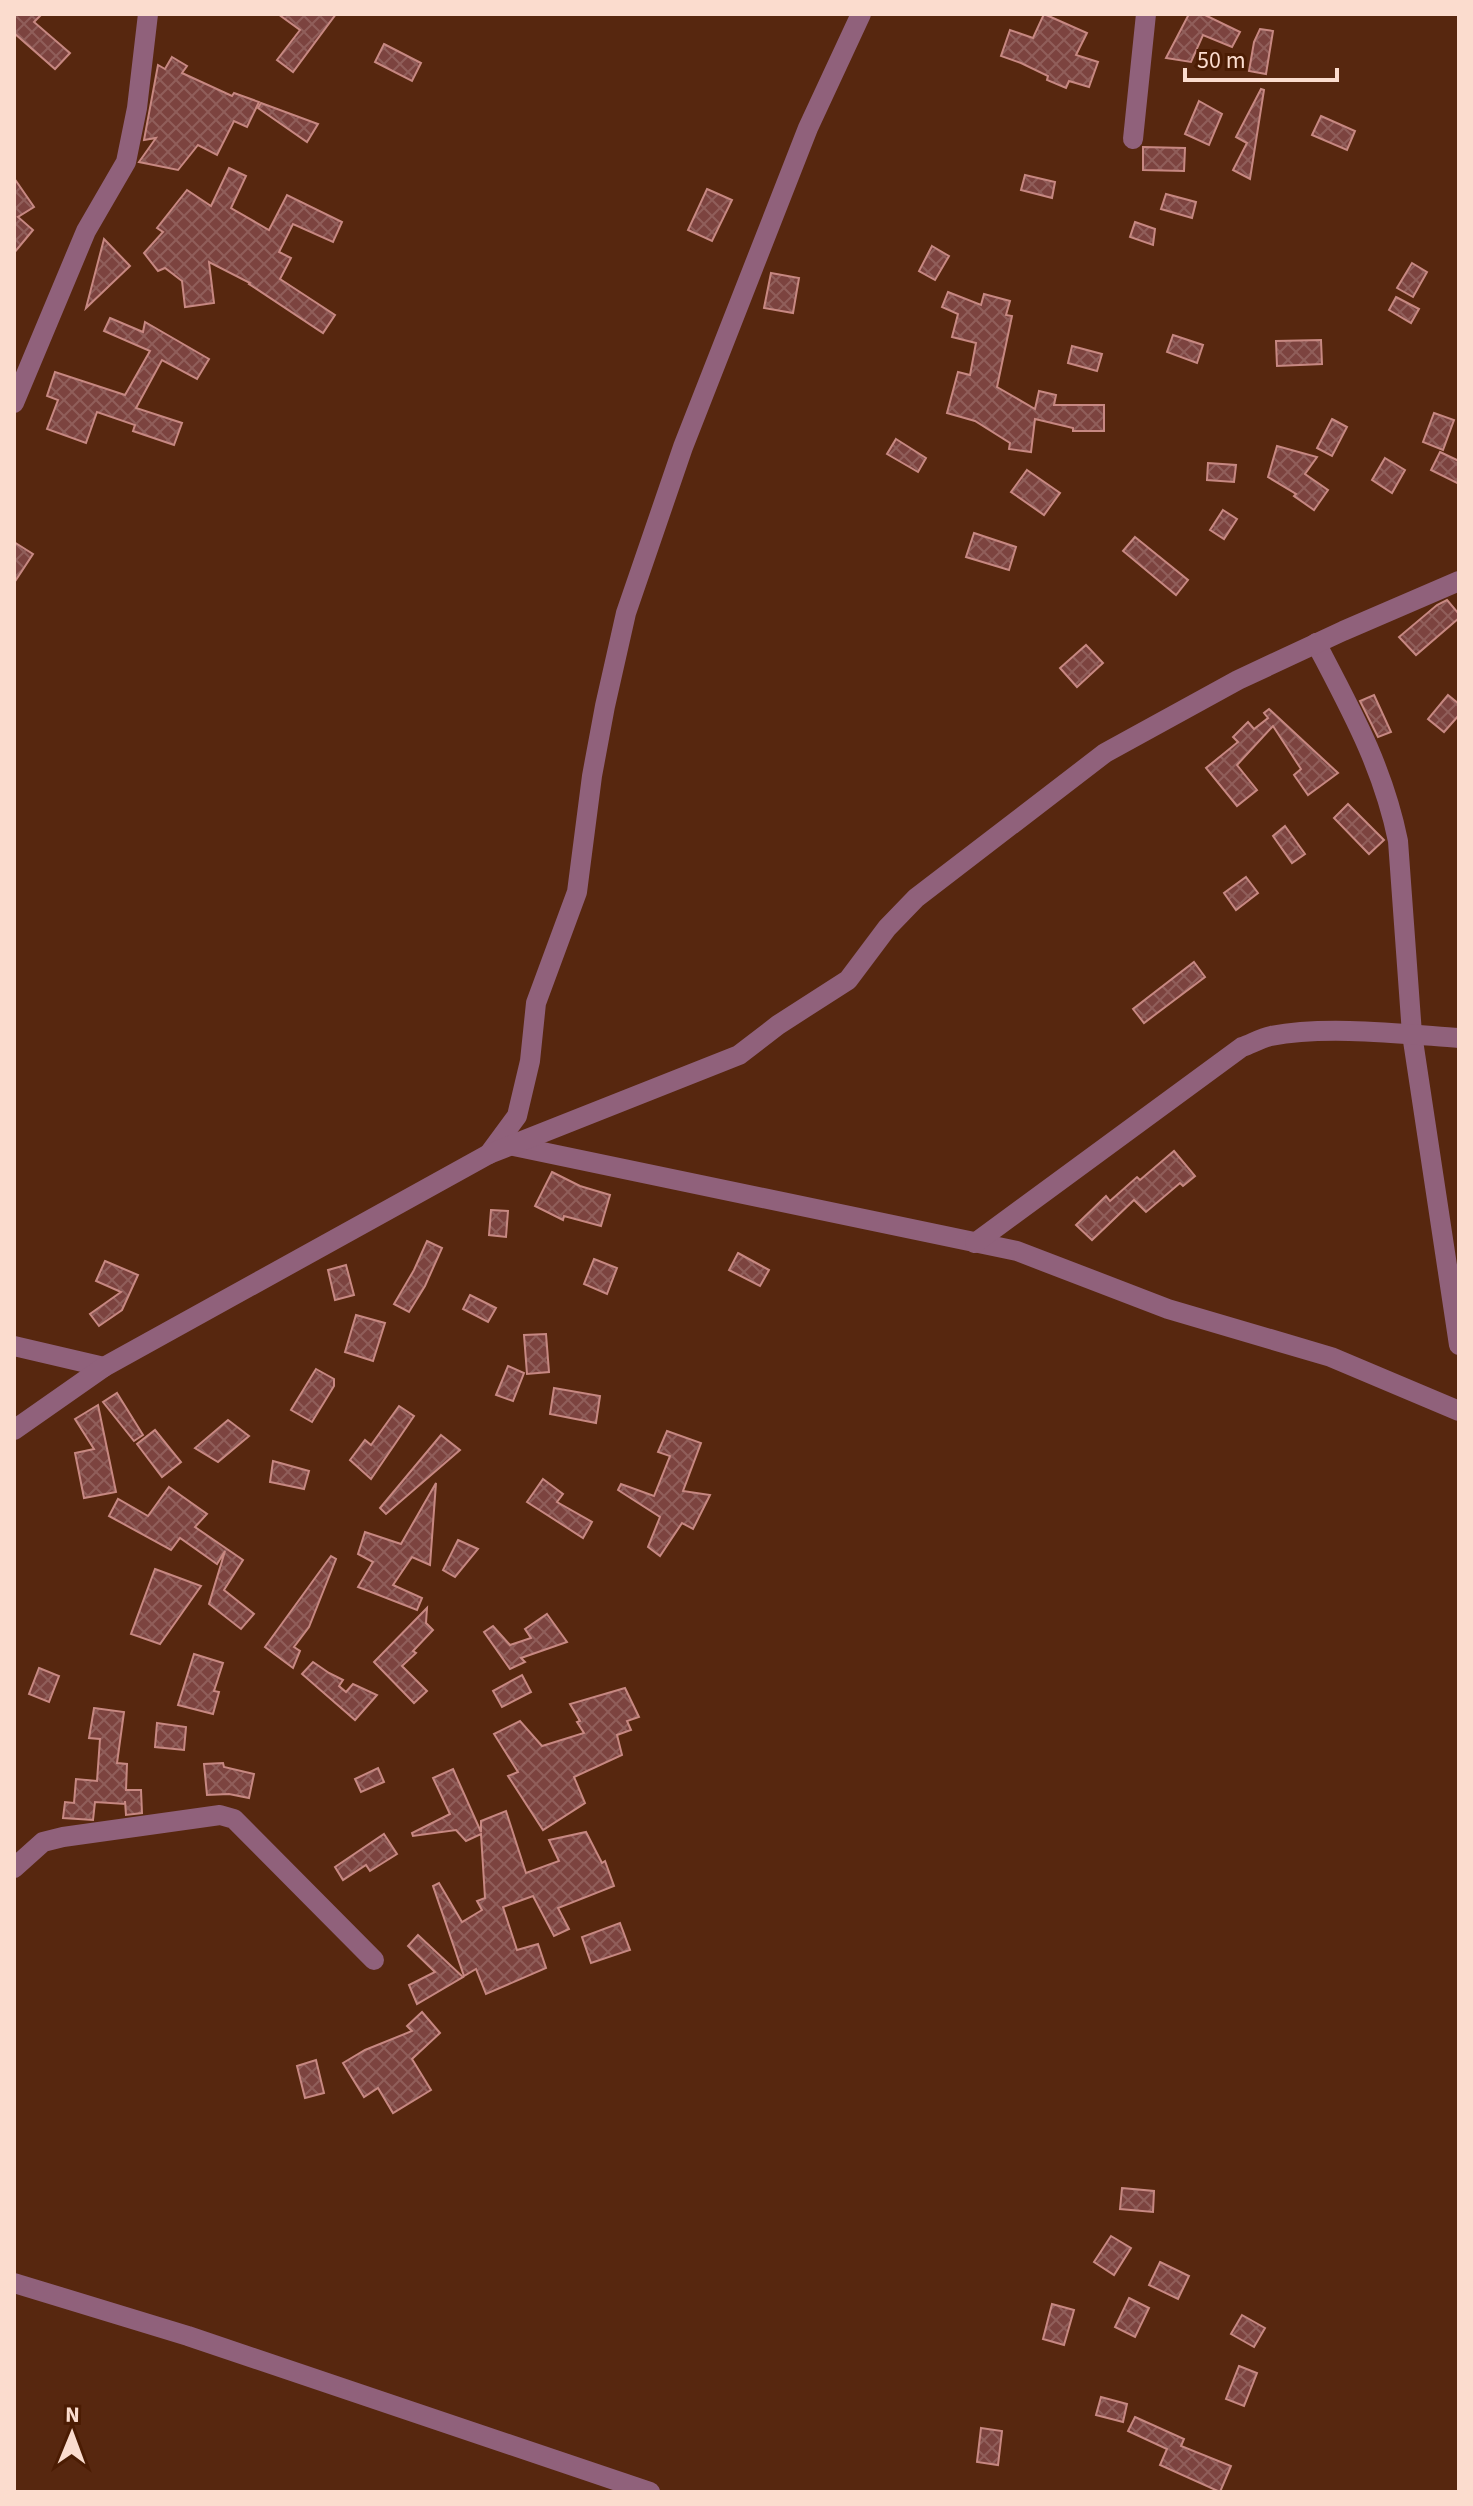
<svg xmlns="http://www.w3.org/2000/svg" width="1473" height="2506" font-family="'Source Sans 3',sans-serif">
	<style>
		.building { fill: url(#building-cross-hatch); stroke: #c78882; stroke-width: 2 }
		.lines { fill: none; stroke-linecap: round; stroke-linejoin: round }
		.minor { stroke: #90617b; stroke-width: 20 }
	</style>
	<defs>
		<pattern id="building-cross-hatch" width="8" height="8" patternUnits="userSpaceOnUse" patternTransform="scale(2)"><rect width="8" height="8" fill="#7c433f"/><path d="M0 0l8 8M0 8l8-8" fill="none" stroke="#905e5a"/></pattern>
	</defs>
	<rect width="100%" height="100%" fill="#57270f"/>
	<g class="building">
		<path d="M14 14H42L34 22 70 53 55 69 14 33Z"/>
		<path d="M278 14H336L293 72 277 60 300 30Z"/>
		<path d="M1044 14 1087 33 1076 55 1098 62 1089 87 1069 81 1066 88 1047 80 1048 76 1021 63 1001 56 1010 30 1033 38Z"/>
		<path d="M1189 14H1203L1240 32 1232 47 1203 35 1191 62 1166 58Z"/>
		<path d="M1260 29 1273 31 1266 74 1249 71 1254 42Z"/>
		<path d="M384 44 421 63 412 81 375 62Z"/>
		<path d="M172 57 187 66 182 73 232 96 234 93 259 102 247 127 234 121 217 155 198 145 178 170 139 162 156 138 144 140 158 65 165 69Z"/>
		<path d="M1261 89 1264 90 1250 179 1233 170 1247 143 1236 137Z"/>
		<path d="M1199 101 1222 114 1209 145 1185 134Z"/>
		<path d="M261 103 318 124 307 142 258 108Z"/>
		<path d="M1321 116 1355 131 1347 150 1312 135Z"/>
		<path d="M1143 147 1185 148 1184 171 1143 170Z"/>
		<path d="M229 168 246 176 231 208 269 230 287 195 342 222 333 242 293 224 279 252 291 258 280 279 335 315 323 333 249 284 250 283 209 262 214 303 185 307 182 281 165 268 158 271 144 253 163 232 157 228 187 190 211 206Z"/>
		<path d="M1025 175 1055 182 1052 198 1021 190Z"/>
		<path d="M14 178 34 207 18 217 33 230 14 253Z"/>
		<path d="M707 189 732 200 712 241 688 230Z"/>
		<path d="M1166 194 1196 202 1192 218 1161 209Z"/>
		<path d="M1135 222 1155 229 1153 245 1130 237Z"/>
		<path d="M104 239 130 266 86 308Z"/>
		<path d="M932 246 949 256 935 280 919 271Z"/>
		<path d="M1412 263 1427 272 1413 297 1397 288Z"/>
		<path d="M771 273 799 278 793 313 764 308Z"/>
		<path d="M948 292 981 305 984 294 1010 301 1006 315 1012 316 997 387 1035 409 1039 391 1056 395 1054 405H1104V431H1073V428L1035 419 1031 452 1009 449 1010 443 975 421 947 413 958 372 970 375 976 343 952 337 958 314 942 307Z"/>
		<path d="M1396 297 1419 309 1411 323 1389 310Z"/>
		<path d="M110 318 143 332 145 322 209 359 197 379 162 360 136 408 182 423 174 445 133 431 135 425 97 412 86 443 47 429 58 400 47 396 55 372 125 395 150 351 104 331Z"/>
		<path d="M1173 335 1203 345 1197 363 1167 352Z"/>
		<path d="M1321 340 1322 364 1277 366 1276 341Z"/>
		<path d="M1072 346 1102 354 1097 371 1068 363Z"/>
		<path d="M1434 413 1454 420 1443 450 1423 442Z"/>
		<path d="M1332 419 1347 427 1332 456 1317 448Z"/>
		<path d="M896 439 926 458 918 472 887 454Z"/>
		<path d="M1277 446 1317 457 1305 474 1328 490 1314 510 1294 496 1296 494 1268 477Z"/>
		<path d="M1440 452 1459 461V484L1431 470Z"/>
		<path d="M1385 458 1405 470 1392 493 1372 480Z"/>
		<path d="M1208 463 1236 465 1234 482 1207 480Z"/>
		<path d="M1027 470 1060 493 1044 515 1011 492Z"/>
		<path d="M1223 510 1237 519 1224 539 1210 530Z"/>
		<path d="M974 533 1016 547 1009 570 966 557Z"/>
		<path d="M1135 537 1188 580 1176 595 1123 551Z"/>
		<path d="M14 542 33 554 14 583Z"/>
		<path d="M1447 600 1459 614V618L1416 655 1399 637 1437 605Z"/>
		<path d="M1086 645 1103 663 1077 687 1060 668Z"/>
		<path d="M1374 695 1391 732 1378 737 1360 701Z"/>
		<path d="M1448 695 1459 704V715L1444 732 1428 719Z"/>
		<path d="M1269 709 1338 773 1308 795 1294 775 1301 769 1273 726 1237 765 1257 790 1237 806 1206 768 1238 742 1233 737 1248 722 1254 729 1268 718 1264 713Z"/>
		<path d="M1348 804 1384 840 1369 854 1334 818Z"/>
		<path d="M1285 826 1305 854 1292 863 1273 836Z"/>
		<path d="M1246 877 1258 893 1236 910 1224 893Z"/>
		<path d="M1194 962 1205 977 1144 1023 1133 1009Z"/>
		<path d="M1174 1151 1195 1176 1183 1186 1180 1183 1146 1212 1134 1200 1092 1240 1076 1225 1106 1196 1110 1201 1137 1177 1140 1180Z"/>
		<path d="M552 1172 580 1186 610 1195 601 1226 564 1216 563 1220 535 1206Z"/>
		<path d="M491 1210 508 1211 506 1237 489 1235Z"/>
		<path d="M427 1241 442 1248 425 1286 409 1312 394 1304 414 1270Z"/>
		<path d="M738 1253 769 1270 760 1286 729 1270Z"/>
		<path d="M594 1259 617 1268 607 1294 584 1284Z"/>
		<path d="M105 1261 138 1275 122 1310 99 1326 90 1314 121 1292 96 1281Z"/>
		<path d="M346 1265 354 1295 335 1300 328 1270Z"/>
		<path d="M470 1295 496 1308 488 1322 463 1309Z"/>
		<path d="M356 1315 385 1323 373 1361 345 1352Z"/>
		<path d="M546 1334 549 1372 527 1374 524 1335Z"/>
		<path d="M508 1366 524 1373 513 1401 496 1395Z"/>
		<path d="M316 1369 334 1379V1386L312 1422 291 1410Z"/>
		<path d="M554 1388 600 1396 596 1423 550 1414Z"/>
		<path d="M117 1393 143 1435 134 1441 103 1402Z"/>
		<path d="M98 1405 116 1492 84 1498 75 1453 94 1449 75 1419Z"/>
		<path d="M399 1406 414 1416 371 1479 350 1460 365 1440 371 1445Z"/>
		<path d="M228 1420 249 1436 218 1462 195 1448Z"/>
		<path d="M155 1430 181 1462 162 1477 137 1444Z"/>
		<path d="M667 1431 701 1443 683 1491 710 1495 693 1529 682 1523 660 1556 648 1547 660 1517 618 1490 621 1484 654 1496 670 1456 658 1452Z"/>
		<path d="M441 1435 460 1450 386 1514 380 1508Z"/>
		<path d="M273 1461 309 1471 304 1489 270 1482Z"/>
		<path d="M543 1479 563 1494 557 1502 592 1522 583 1538 527 1502Z"/>
		<path d="M436 1483 430 1565 412 1557 393 1585 422 1598 417 1610 358 1587 373 1562 358 1554 365 1532 401 1544Z"/>
		<path d="M169 1487 207 1514 195 1527 243 1560 224 1590 254 1614 241 1629 209 1604 225 1551 217 1564 180 1538 171 1550 109 1516 118 1499 148 1516Z"/>
		<path d="M458 1540 478 1549 455 1577 443 1570Z"/>
		<path d="M331 1556 336 1559 309 1627 294 1647 300 1651 293 1668 265 1647Z"/>
		<path d="M155 1569 201 1586 160 1644 131 1634Z"/>
		<path d="M427 1608 426 1623 433 1630 413 1651 416 1653 402 1666 427 1691 414 1703 374 1662Z"/>
		<path d="M547 1614 567 1642 521 1658 525 1662 510 1669 484 1632 493 1626 510 1645 531 1638 525 1629Z"/>
		<path d="M194 1654 223 1663 214 1691 219 1692 213 1714 178 1705Z"/>
		<path d="M313 1662 329 1673 343 1680 339 1686 346 1692 353 1684 377 1695 355 1720 302 1674Z"/>
		<path d="M39 1668 59 1676 49 1702 29 1694Z"/>
		<path d="M522 1675 531 1692 502 1707 493 1691Z"/>
		<path d="M625 1688 639 1717 627 1721 631 1730 617 1735 622 1755 574 1777 585 1803 543 1830 508 1776 518 1772 494 1734 520 1721 542 1746 584 1733 577 1722 580 1721 570 1704Z"/>
		<path d="M94 1708 124 1712 117 1763 127 1764 126 1790H141L142 1813 126 1815 125 1801V1804L95 1802 93 1820 63 1818 65 1802 74 1803 76 1779 97 1781 100 1739 89 1738Z"/>
		<path d="M157 1723 186 1727 184 1750 155 1747Z"/>
		<path d="M223 1763 224 1767 254 1774 249 1798 229 1794 207 1795 204 1764Z"/>
		<path d="M378 1768 384 1782 361 1792 355 1779Z"/>
		<path d="M453 1769 481 1832V1821L506 1811 526 1873 559 1861 549 1840 586 1832 602 1863 605 1861 614 1886 558 1908 569 1929 554 1936 533 1896 503 1907 517 1950 538 1944 546 1968 486 1994 476 1969 464 1976 433 1886 439 1883 462 1922 482 1910 477 1901 485 1898 481 1834 466 1841 456 1830 413 1836 412 1833 450 1814 433 1778Z"/>
		<path d="M384 1834 397 1854 370 1871 366 1865 343 1880 335 1867Z"/>
		<path d="M620 1923 630 1950 591 1963 582 1937Z"/>
		<path d="M418 1935 463 1977 417 2004 409 1985 435 1972 408 1946Z"/>
		<path d="M422 2012 440 2033 412 2059 431 2090 393 2113 378 2088 364 2097 343 2063 365 2050 412 2031 407 2026Z"/>
		<path d="M316 2060 324 2093 305 2098 297 2066Z"/>
		<path d="M1122 2188 1154 2191 1153 2212 1120 2209Z"/>
		<path d="M1111 2236 1131 2248 1114 2275 1094 2262Z"/>
		<path d="M1160 2262 1189 2276 1178 2299 1149 2285Z"/>
		<path d="M1129 2298 1149 2308 1135 2337 1115 2327Z"/>
		<path d="M1052 2304 1074 2310 1064 2345 1043 2339Z"/>
		<path d="M1242 2315 1265 2328 1254 2347 1231 2334Z"/>
		<path d="M1239 2366 1257 2373 1244 2406 1226 2399Z"/>
		<path d="M1101 2397 1127 2404 1123 2422 1096 2415Z"/>
		<path d="M1135 2417 1184 2439 1181 2446 1231 2466 1220 2492 1160 2465 1167 2449 1128 2431Z"/>
		<path d="M981 2428 1002 2431 998 2465 977 2462Z"/>
	</g>
	<g class="lines">
		<g class="minor">
			<path d="M1133 139 1146 14"/>
			<path d="M14 403 86 231 126 162 137 108 148 14"/>
			<path d="M1316 643C1351 710 1383 767 1398 841L1412 1034 1459 1345"/>
			<path d="M509 1145 1017 1251 1168 1309 1331 1357 1459 1411"/>
			<path d="M489 1154 517 1116 530 1061 536 1003 577 892 592 776 605 706 626 613 683 447 808 128 861 14"/>
			<path d="M975 1243 1242 1047C1251 1044 1261 1038 1271 1036 1326 1025 1403 1034 1459 1038"/>
			<path d="M14 1346 104 1367"/>
			<path d="M14 1430 104 1367 489 1154 739 1055 778 1025 848 980 887 928 916 898 1105 753 1238 680 1343 631 1459 581"/>
			<path d="M14 1868 43 1842 63 1837 220 1815 234 1819 374 1960"/>
			<path d="M14 2283 188 2336 650 2492"/>
		</g>
	</g>
	<rect width="1473" height="2506" fill="none" stroke="#fbdcce" stroke-width="32"/>
	<g transform="translate(72 2434) rotate(1)" stroke="#4b1c03" stroke-width="6" paint-order="stroke">
	<path d="M0-6L14 30L0 20L-14 30Z" fill="#fbdcce"/>
	<text y="-12" font-size="22" font-weight="bold" text-anchor="middle" fill="#fbdcce">N</text>
	</g>
	<path d="M1185 68v12h152v-12" fill="none" stroke="#fbdcce" stroke-width="4"/>
	<text x="1197" y="68" font-size="24" fill="#fbdcce" stroke="#4b1c03" stroke-width="6" paint-order="stroke">50 m</text>
</svg>
